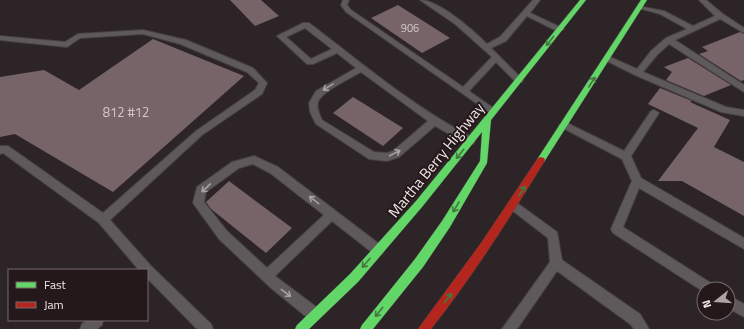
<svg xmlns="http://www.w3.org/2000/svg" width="744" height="329" font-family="'Titillium Web',sans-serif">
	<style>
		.building { fill: #776469 }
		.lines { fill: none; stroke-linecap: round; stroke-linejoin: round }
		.lane-casing { stroke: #484143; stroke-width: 2 }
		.fast-casing { stroke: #484143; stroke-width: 1 }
		.jam-casing { stroke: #484143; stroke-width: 1 }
		.lane { fill: #5e595a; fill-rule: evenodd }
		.fast { fill: #63d668; fill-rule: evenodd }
		.jam { fill: #b3261e; fill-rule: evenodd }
		.oneway { stroke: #447741 }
		.oneway2 { stroke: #a8a0a2 }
		.labels { text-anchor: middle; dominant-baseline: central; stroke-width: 4; stroke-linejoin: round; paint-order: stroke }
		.far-number-label { font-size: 11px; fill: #d3c6c9 }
		.number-label { font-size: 13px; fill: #d3c6c9 }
		.street-label { font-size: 15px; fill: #f2e7e9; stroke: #25181a }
	</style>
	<rect width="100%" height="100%" fill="#2c2426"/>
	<g class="building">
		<path d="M230 0H261L279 16 255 26Z"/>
		<path d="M398 5 450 38 422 53 371 18Z"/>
		<path d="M740 32 744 34V80L741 81 699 54 708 51 702 47Z"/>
		<path d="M153 39 244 76 113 192 15 134 0 137V77L44 70 79 90Z"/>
		<path d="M688 58 731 85 704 96 666 80 672 72 664 67Z"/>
		<path d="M660 88 692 101 690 102 730 120 714 147 744 162V216L682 181H658L698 128 648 104Z"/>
		<path d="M353 97 403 128 383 146 333 113Z"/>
		<path d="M229 181 292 228 266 253 211 209 206 202Z"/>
	</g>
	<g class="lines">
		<defs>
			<g id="lane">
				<path d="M343 0H349L347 5 351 10 463 87 492 57 455 24 420 0C439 0 473 30 487 44L500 37 533 0H540L530 13 564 29 560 31H557L527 16 506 41 491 48 523 80 522 82H516L496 62 469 91 496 110 497 112 493 115 346 12 341 5Z"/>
				<path d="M699 0H706L723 14 744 28V33L720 19 675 40 744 85V92L669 44 657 55 643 72 726 107 744 110V116L721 112 635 75 603 59 607 56 610 57 637 69 651 51 666 38 687 29 660 14 638 8V6L664 11 693 26 715 16Z"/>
				<path d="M303 23H309C362 63 413 107 473 138L475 141 473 144H467L435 126 399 157 387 161 369 159 316 124 310 112 309 103 316 91 356 68 337 53 313 64H307L277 36ZM305 28 332 49 311 59 286 37ZM361 72 428 121 393 151 387 153 374 152 322 120C320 115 316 108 318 102 322 91 351 78 361 72Z"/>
				<path d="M143 30 186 40 253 68 267 83 262 94 202 135 110 220 151 266 211 324 213 329H197L147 278V270H139L99 223 3 153 0 154V146H8L103 213 196 131 255 90 259 83 247 72 180 44 143 34 80 38 67 47 0 40V36L65 42 78 34Z"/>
				<path d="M654 110 659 113 631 156 641 178 744 238V249L639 188 623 227 714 285 716 289H704V292L613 233 611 229 632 181 622 159 561 127 559 125 564 122 567 123 624 151 651 111Z"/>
				<path d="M254 156 278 167 382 246 384 250 382 254 378 255 374 254 332 221 275 276 319 309 320 314 319 319 314 320 309 319 271 288 219 239 193 203 197 187 232 162ZM253 164 270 173 324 215 267 268 227 231 204 202 206 192 239 168Z"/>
				<path d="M513 200 557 232 562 260 640 314 649 329H634L630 324 557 271 517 329H502L550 262 548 238 509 208 508 205 509 202Z"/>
				<path d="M728 295 744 304V317L728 308Z"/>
				<path d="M87 320H103L102 325 97 329H80L82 324Z"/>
			</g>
			<g id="fast">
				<path d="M580 0H586L491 120 487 163 450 227 423 267 373 329H360L362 325 415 259 442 221 480 161 482 132 422 207 358 282 309 329H295L297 325 350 274 416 201Z"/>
				<path d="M641 0H647L544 162H538L537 160 538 158Z"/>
			</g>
			<path id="jam" d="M541 157 544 158 545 160 544 162C509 219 473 276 431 329H418L481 243 538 158Z"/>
		</defs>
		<use href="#lane" class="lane-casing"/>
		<use href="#fast" class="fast-casing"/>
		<use href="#jam" class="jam-casing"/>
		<use href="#lane" class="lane"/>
		<use href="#fast" class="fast"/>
		<use href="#jam" class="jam"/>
	</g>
	<defs><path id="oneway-shaft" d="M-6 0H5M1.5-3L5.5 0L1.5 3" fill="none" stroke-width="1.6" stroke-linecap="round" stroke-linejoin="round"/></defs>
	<g class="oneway">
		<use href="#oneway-shaft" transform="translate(550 41) rotate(129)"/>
		<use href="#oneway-shaft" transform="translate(592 82) rotate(-57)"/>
		<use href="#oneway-shaft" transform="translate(460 154) rotate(129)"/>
		<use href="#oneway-shaft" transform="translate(522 191) rotate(-57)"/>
		<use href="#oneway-shaft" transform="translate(456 207) rotate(121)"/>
		<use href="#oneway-shaft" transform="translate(366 263) rotate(131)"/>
		<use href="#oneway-shaft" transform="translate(448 298) rotate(-52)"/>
		<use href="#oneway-shaft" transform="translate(379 312) rotate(129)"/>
	</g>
	<g class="oneway2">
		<use href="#oneway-shaft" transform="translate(328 87) rotate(148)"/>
		<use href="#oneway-shaft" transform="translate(395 153) rotate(-28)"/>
		<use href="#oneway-shaft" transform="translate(206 188) rotate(137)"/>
		<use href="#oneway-shaft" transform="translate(314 200) rotate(-142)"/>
		<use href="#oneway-shaft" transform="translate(286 293) rotate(37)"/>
	</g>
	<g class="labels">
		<g class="far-number-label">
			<text x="410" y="28">906</text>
		</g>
		<g class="number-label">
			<text x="126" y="112">812 #12</text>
		</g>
		<g class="street-label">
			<text transform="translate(436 160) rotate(-51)">Martha Berry Highway</text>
		</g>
	</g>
	<rect x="8" y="269" width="140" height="52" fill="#25181a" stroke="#776b6d"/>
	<rect x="16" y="282" width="20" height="6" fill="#63d668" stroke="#776b6d"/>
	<text x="44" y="289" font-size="12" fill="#f2e7e9">Fast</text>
	<rect x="16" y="302" width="20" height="6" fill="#b3261e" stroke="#776b6d"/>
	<text x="44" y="309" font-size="12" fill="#f2e7e9">Jam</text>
	<g transform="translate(716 301) rotate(253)"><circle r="19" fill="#25181a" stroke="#776b6d"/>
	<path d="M0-3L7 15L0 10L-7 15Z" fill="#ada3a5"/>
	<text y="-6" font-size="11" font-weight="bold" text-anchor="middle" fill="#f2e7e9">N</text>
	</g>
</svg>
